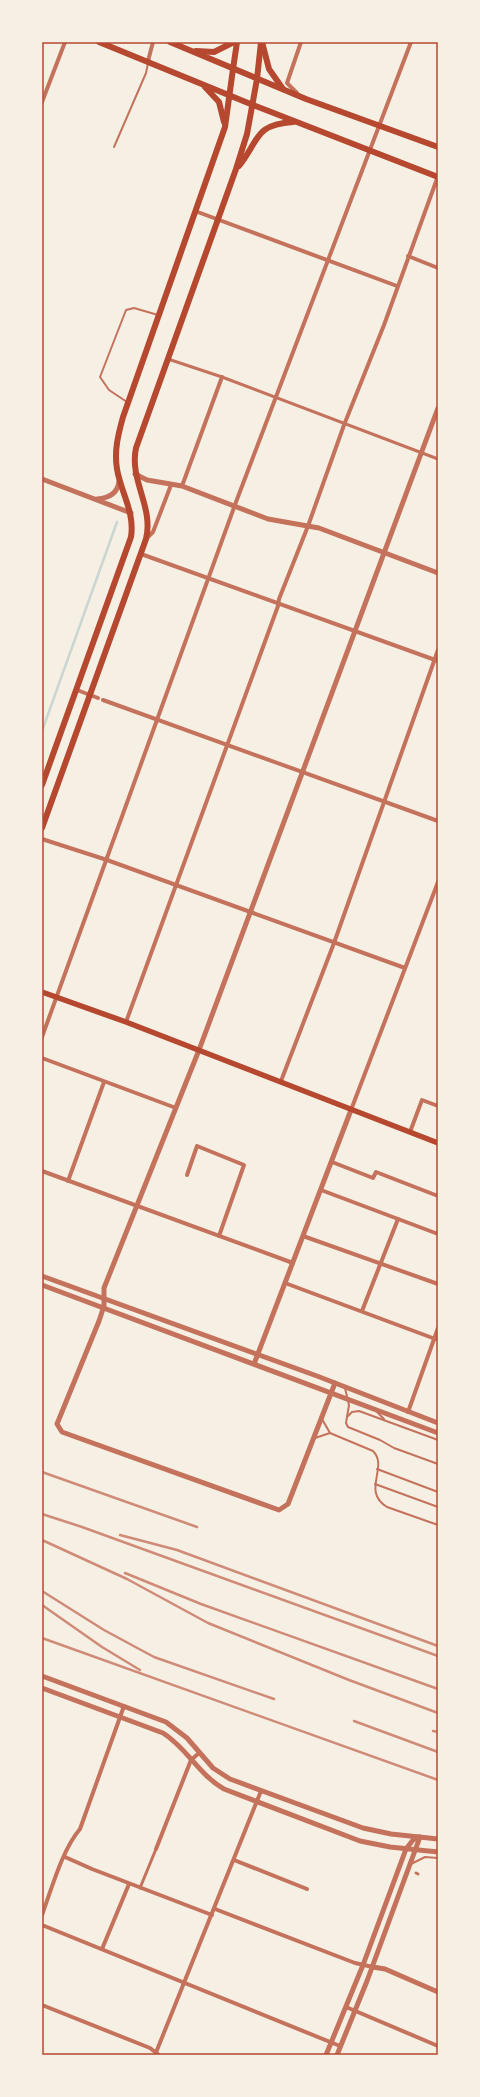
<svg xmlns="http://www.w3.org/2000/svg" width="480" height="2097" font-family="'Golos Text',sans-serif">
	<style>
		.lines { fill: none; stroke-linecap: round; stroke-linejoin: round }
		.stream { stroke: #c9d6d2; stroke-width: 2.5 }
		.service { stroke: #c5725c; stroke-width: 2 }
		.pedestrian { stroke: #c5725c; stroke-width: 3 }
		.minor { stroke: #c5725c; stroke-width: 4 }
		.tertiary { stroke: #c5725c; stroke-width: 5 }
		.secondary { stroke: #b5482f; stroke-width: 5.5 }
		.primary { stroke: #b5482f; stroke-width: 6 }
		.trunk { stroke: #b5482f; stroke-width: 6 }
		.rail { stroke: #cf8b77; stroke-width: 2.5 }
		.neatline { fill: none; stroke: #b5482f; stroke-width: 1.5 }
	</style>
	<rect width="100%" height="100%" fill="#f6efe4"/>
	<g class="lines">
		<path class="stream" d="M42 731 117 522"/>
		<g class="service">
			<path d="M114 147 146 73 148 63"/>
			<path d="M127 402 109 390 100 377 126 310 134 308 158 315"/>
			<path d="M345 1388 349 1405 346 1423 348 1427 380 1440 394 1448 438 1464"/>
			<path d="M377 1412 384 1419"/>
			<path d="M348 1416 352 1412 359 1411 438 1440"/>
			<path d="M322 1419 330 1433"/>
			<path d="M315 1438 330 1433 373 1451C389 1467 361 1491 387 1507L438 1525"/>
			<path d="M377 1469 438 1492"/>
			<path d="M375 1484 438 1507"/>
			<path d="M411 1864 425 1857 438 1858"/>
		</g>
		<g class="pedestrian">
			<path d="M168 359 222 377 438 459"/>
			<path d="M416 1873 418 1874"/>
			<path d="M140 1888 156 1849"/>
		</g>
		<g class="minor">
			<path d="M148 61 153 42"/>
			<path d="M297 93 287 83 301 42"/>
			<path d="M42 102 65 42"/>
			<path d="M195 211 397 286"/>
			<path d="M408 256 438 268"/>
			<path d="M182 486 222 377"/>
			<path d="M146 539 153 532 171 485"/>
			<path d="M141 554 438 661"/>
			<path d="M77 690 98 698"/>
			<path d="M103 700 438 821"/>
			<path d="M42 839 107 860 405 968"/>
			<path d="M126 1022 278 606 279 599 308 526 344 425 384 325 438 176"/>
			<path d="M42 1037 236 502 411 42"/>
			<path d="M42 1058 176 1108"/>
			<path d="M281 1081 334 943 438 650"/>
			<path d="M351 1110 438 882"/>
			<path d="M410 1132 422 1100 438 1106"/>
			<path d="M332 1162 373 1178 376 1172 438 1196"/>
			<path d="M42 1171 293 1263"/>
			<path d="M187 1175 197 1146 244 1165 219 1236"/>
			<path d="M68 1181 104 1082"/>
			<path d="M321 1190 438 1234"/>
			<path d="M303 1236 438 1284"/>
			<path d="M285 1283 438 1340"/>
			<path d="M362 1311 398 1219"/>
			<path d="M408 1412 438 1328"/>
			<path d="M156 1849 191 1760 199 1753"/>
			<path d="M65 1857 92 1869 212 1915"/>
			<path d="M234 1860 307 1889"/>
			<path d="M215 1909 355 1963 373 1967"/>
			<path d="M42 1915C52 1888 62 1850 80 1829L124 1706"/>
			<path d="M42 1925 340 2046"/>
			<path d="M102 1949 129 1884"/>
			<path d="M42 2005 150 2048 159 2055"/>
			<path d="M346 2007 438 2046"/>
			<path d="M155 2055 261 1791"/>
		</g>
		<g class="tertiary">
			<path d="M135 474 147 480 182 486 268 519 319 528 438 573"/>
			<path d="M42 479 131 513"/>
			<path d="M97 499C109 498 118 493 119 481"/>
			<path d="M42 1276 317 1376 438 1423"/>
			<path d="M42 1285 438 1433"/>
			<path d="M254 1364 351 1110"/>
			<path d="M335 1383 288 1504 279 1510 62 1432 57 1424 99 1321 104 1306V1288L199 1050 438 408"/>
			<path d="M42 1676 166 1722 187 1738 213 1768 230 1779 363 1828 391 1834 438 1839"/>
			<path d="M42 1688 163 1733C187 1748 199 1775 224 1789L360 1841 390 1847 438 1852"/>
			<path d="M373 1967 385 1969 438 1992"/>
			<path d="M326 2055 363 1965 406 1849 413 1840 419 1837"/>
			<path d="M337 2055 367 1981 420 1837"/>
		</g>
		<path class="secondary" d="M42 992 126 1022 438 1143"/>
		<g class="primary">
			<path d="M233 69 237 42"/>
			<path d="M257 79 261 42"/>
		</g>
		<g class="trunk">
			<path d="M99 42 253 105 438 177"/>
			<path d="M170 42 306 99 438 147"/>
			<path d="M262 42 269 69 283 89"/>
			<path d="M196 51 214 52 234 42"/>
			<path d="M205 87 219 102 224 122"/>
			<path d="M239 166C260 139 254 125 293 122"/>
			<path d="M42 785 131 537C135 512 121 493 117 469 114 451 118 435 123 417L225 127 233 69"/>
			<path d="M42 828 146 539C154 507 129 480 136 448L236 169 247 134 257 79"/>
		</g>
		<g class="rail">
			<path d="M42 1472 197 1527"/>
			<path d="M42 1514 82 1527 438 1656"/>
			<path d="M120 1535 177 1550 438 1646"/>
			<path d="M42 1540 127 1579 208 1623 349 1680 438 1713"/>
			<path d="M125 1573 201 1604 438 1689"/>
			<path d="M42 1591 104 1630 154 1657 274 1699"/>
			<path d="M42 1605 102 1647 140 1670"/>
			<path d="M42 1638 438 1780"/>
			<path d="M354 1721 438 1752"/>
			<path d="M433 1731 438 1732"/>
		</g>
	</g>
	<rect width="480" height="2097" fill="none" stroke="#f6efe4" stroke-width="86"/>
	<rect x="43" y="43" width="394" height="2011" class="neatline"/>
</svg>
